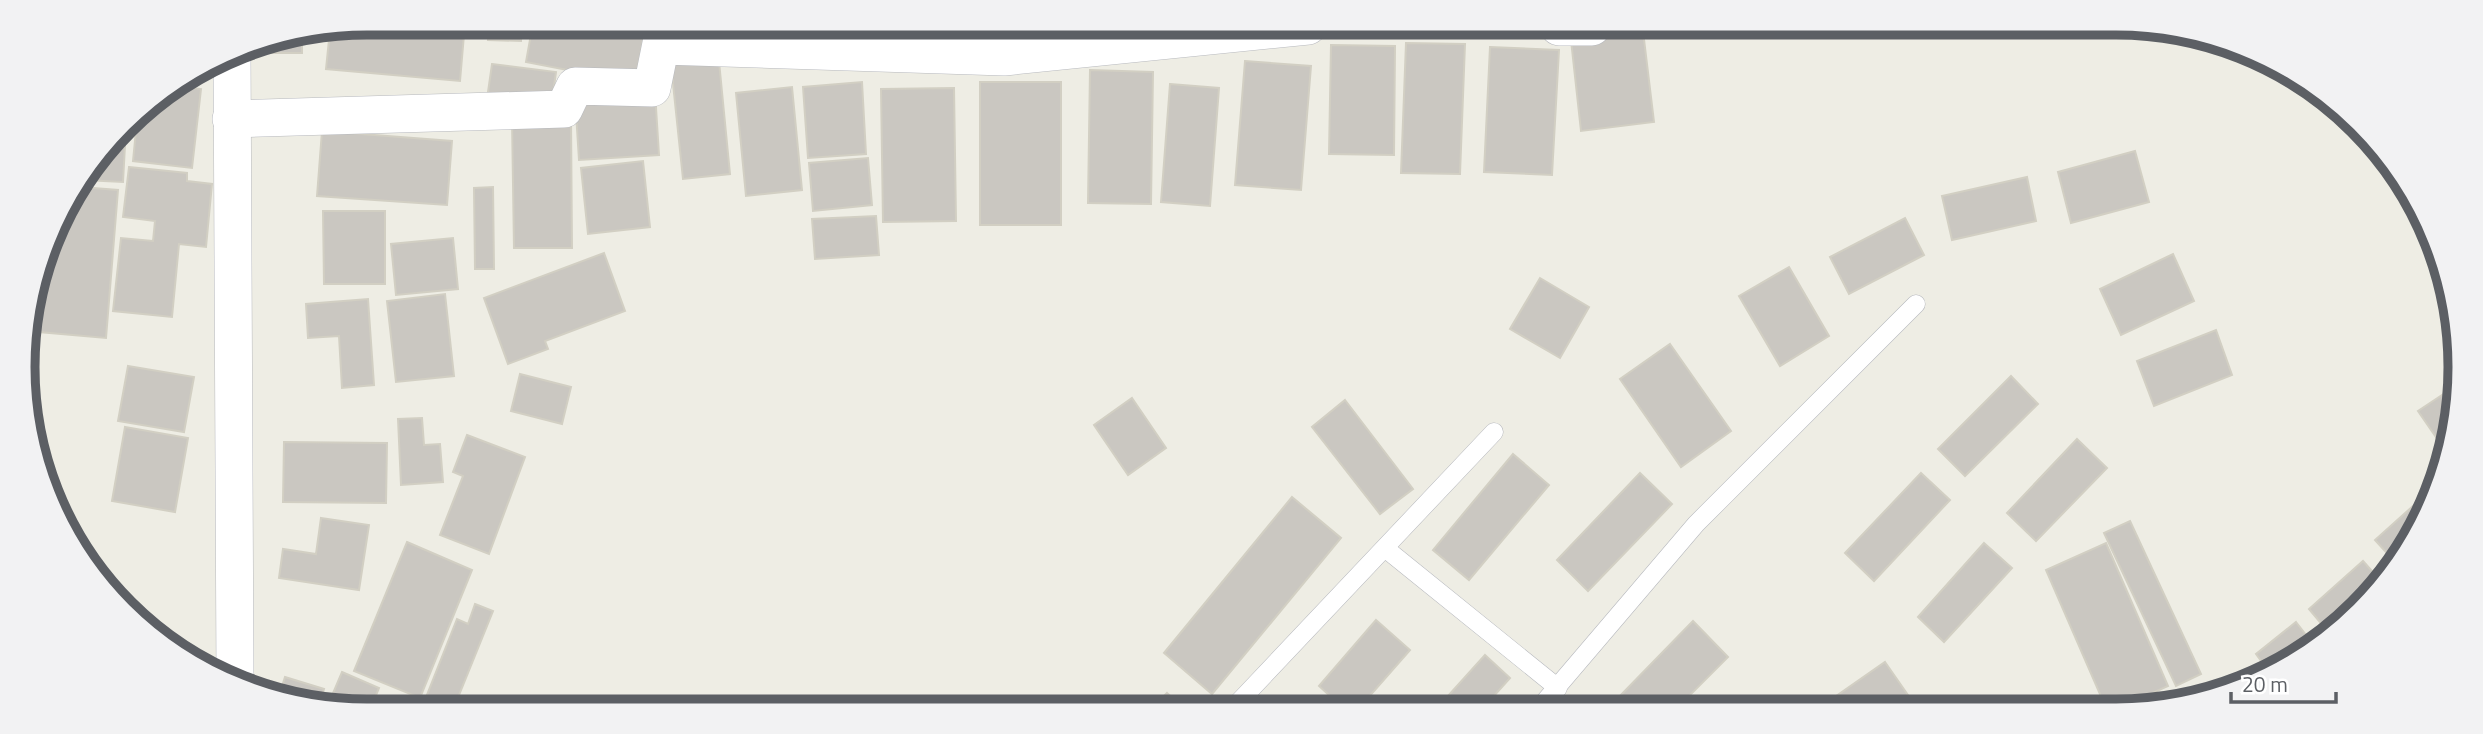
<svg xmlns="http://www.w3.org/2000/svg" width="2483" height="734" font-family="'Titillium Web',sans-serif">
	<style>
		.building { fill: #cac7c1; stroke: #d2cfc3; stroke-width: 2 }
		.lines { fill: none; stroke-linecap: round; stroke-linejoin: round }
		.lane-casing { stroke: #b7b9be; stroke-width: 19 }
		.street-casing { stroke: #b7b9be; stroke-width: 38 }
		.lane { stroke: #fff; stroke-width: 18 }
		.street { stroke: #fff; stroke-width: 37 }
		.rim { fill: none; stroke: #5c5f64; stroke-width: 9 }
	</style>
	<rect width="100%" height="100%" fill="#eeede4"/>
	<g class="building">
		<path d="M367 23H465L460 81 326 69 330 30Z"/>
		<path d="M489 23H522L521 41 488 40Z"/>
		<path d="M533 23 646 24 635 83 526 62Z"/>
		<path d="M824 24 874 25 875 31 825 34Z"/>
		<path d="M881 25H938L881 30Z"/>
		<path d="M1643 31 1654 122 1581 131 1571 40Z"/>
		<path d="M302 36V53H272V42Z"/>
		<path d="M1406 43 1465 44 1460 174 1401 173Z"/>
		<path d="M1331 45 1395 46 1394 155 1329 154Z"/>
		<path d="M1490 47 1559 50 1552 175 1484 172Z"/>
		<path d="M718 51 730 174 683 179 670 55Z"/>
		<path d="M1245 61 1311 66 1301 190 1235 185Z"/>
		<path d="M492 64 556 72 551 108 487 99Z"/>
		<path d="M1090 70 1153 72 1151 204 1088 203Z"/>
		<path d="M862 82 866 154 808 158 803 87Z"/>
		<rect x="980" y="82" width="81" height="143"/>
		<path d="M1170 84 1219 88 1210 206 1161 202Z"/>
		<path d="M176 86 201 89 192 168 133 161 138 110Z"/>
		<path d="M792 87 802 190 746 196 736 93Z"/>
		<path d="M954 88 956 221 883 222 881 89Z"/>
		<path d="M655 92 659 155 579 160 575 97Z"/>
		<path d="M571 118 572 248H514L512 119Z"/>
		<path d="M126 127 123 182 85 180Z"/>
		<path d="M322 131 452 141 447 205 317 196Z"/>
		<path d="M2135 151 2149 202 2071 223 2058 172Z"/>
		<path d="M868 158 872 205 813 211 809 163Z"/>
		<path d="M643 161 650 227 588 234 581 168Z"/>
		<path d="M129 167 187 173V181L212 184 206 247 179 244 172 317 113 311 121 238 153 241 155 221 123 217Z"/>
		<path d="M2027 177 2036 221 1952 240 1942 196Z"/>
		<path d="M80 187 118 190 106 338 39 332 45 265 58 214Z"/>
		<path d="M493 187 494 269H475L474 188Z"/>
		<path d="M323 211H385V284H324Z"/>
		<path d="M876 216 879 255 815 259 812 219Z"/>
		<path d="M1905 218 1924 255 1849 294 1830 257Z"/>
		<path d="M453 238 458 289 396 295 391 244Z"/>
		<path d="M604 253 625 311 545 341 548 349 508 364 484 298Z"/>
		<path d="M2173 254 2194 301 2121 335 2100 289Z"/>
		<path d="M1789 267 1829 336 1780 366 1739 296Z"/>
		<path d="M1540 278 1589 307 1560 358 1510 329Z"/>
		<path d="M445 294 454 376 396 382 387 301Z"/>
		<path d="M368 299 374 385 342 388 339 336 308 338 306 304Z"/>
		<path d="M2216 330 2232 375 2154 406 2137 361Z"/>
		<path d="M1670 344 1731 431 1681 467 1620 379Z"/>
		<path d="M128 366 194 377 184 432 118 421Z"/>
		<path d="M520 374 571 387 562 424 511 411Z"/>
		<path d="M2011 376 2038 404 1965 476 1938 449Z"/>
		<path d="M2454 387V434L2447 453 2418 411Z"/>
		<path d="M1132 398 1166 448 1128 475 1094 425Z"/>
		<path d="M1345 400 1413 489 1380 514 1312 427Z"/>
		<path d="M422 418 424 445 440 444 443 482 401 485 398 419Z"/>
		<path d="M125 427 188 438 175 512 112 501Z"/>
		<path d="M467 435 525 457 489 554 440 535 463 476 453 472Z"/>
		<path d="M2077 439 2107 468 2036 541 2007 513Z"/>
		<path d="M284 442 387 443 386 503 283 502Z"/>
		<path d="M1513 454 1549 485 1469 580 1433 550Z"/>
		<path d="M1640 473 1672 504 1588 591 1557 560Z"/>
		<path d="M1921 473 1950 500 1874 581 1845 553Z"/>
		<path d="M2432 489 2414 539 2395 562 2375 540Z"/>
		<path d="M1292 497 1341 538 1212 694 1164 653Z"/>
		<path d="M321 518 369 525 359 590 279 578 283 549 316 554Z"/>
		<path d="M2130 521 2201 674 2176 686 2104 533Z"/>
		<path d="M407 542 472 570 420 698 354 671Z"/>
		<path d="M1984 543 2012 568 1944 642 1918 617Z"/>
		<path d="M2106 543 2168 686 2119 708H2106L2046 570Z"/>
		<path d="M2363 561 2380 580 2343 626 2330 634 2309 609Z"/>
		<path d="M475 604 493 611 455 705H439L425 700 457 619 468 624Z"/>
		<path d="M1376 620 1410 650 1360 707H1342L1319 686Z"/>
		<path d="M1693 621 1728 657 1678 707H1619L1614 702Z"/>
		<path d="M2296 622 2313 644 2269 672 2256 654Z"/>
		<path d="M1485 655 1510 678 1484 707H1438Z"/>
		<path d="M1885 662 1917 708H1819Z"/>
		<path d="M342 672 379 688 372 705H328Z"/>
		<path d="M285 677 324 689 319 705H300L279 696Z"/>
		<path d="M2196 687 2200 698 2165 707 2163 699Z"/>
		<path d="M1167 693 1181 706H1154Z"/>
	</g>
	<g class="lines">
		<defs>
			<g id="lane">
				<path d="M1386 549 1558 688"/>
				<path d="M1234 707 1494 432"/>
				<path d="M1540 707 1696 524 1916 304"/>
			</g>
			<g id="street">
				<path d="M1559 27H1592"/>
				<path d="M662 46 1004 57 1308 26"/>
				<path d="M232 51 235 678"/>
				<path d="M231 119 564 109 575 86 652 88 665 24"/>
			</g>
		</defs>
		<use href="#lane" class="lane-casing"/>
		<use href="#street" class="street-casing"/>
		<use href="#lane" class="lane"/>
		<use href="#street" class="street"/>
	</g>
	<path d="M0 0H2483V734H0ZM367 35H2116A332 332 0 0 1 2448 367V367A332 332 0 0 1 2116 699H367A332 332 0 0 1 35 367V367A332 332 0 0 1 367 35Z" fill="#f2f2f3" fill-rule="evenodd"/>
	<path class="rim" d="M367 35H2116A332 332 0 0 1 2448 367V367A332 332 0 0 1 2116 699H367A332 332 0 0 1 35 367V367A332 332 0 0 1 367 35Z"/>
	<path d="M2231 692v10h105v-10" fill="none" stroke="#5c5f64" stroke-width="3.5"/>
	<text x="2242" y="692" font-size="21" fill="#5c5f64" stroke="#ffffff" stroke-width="5" paint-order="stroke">20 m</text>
</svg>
